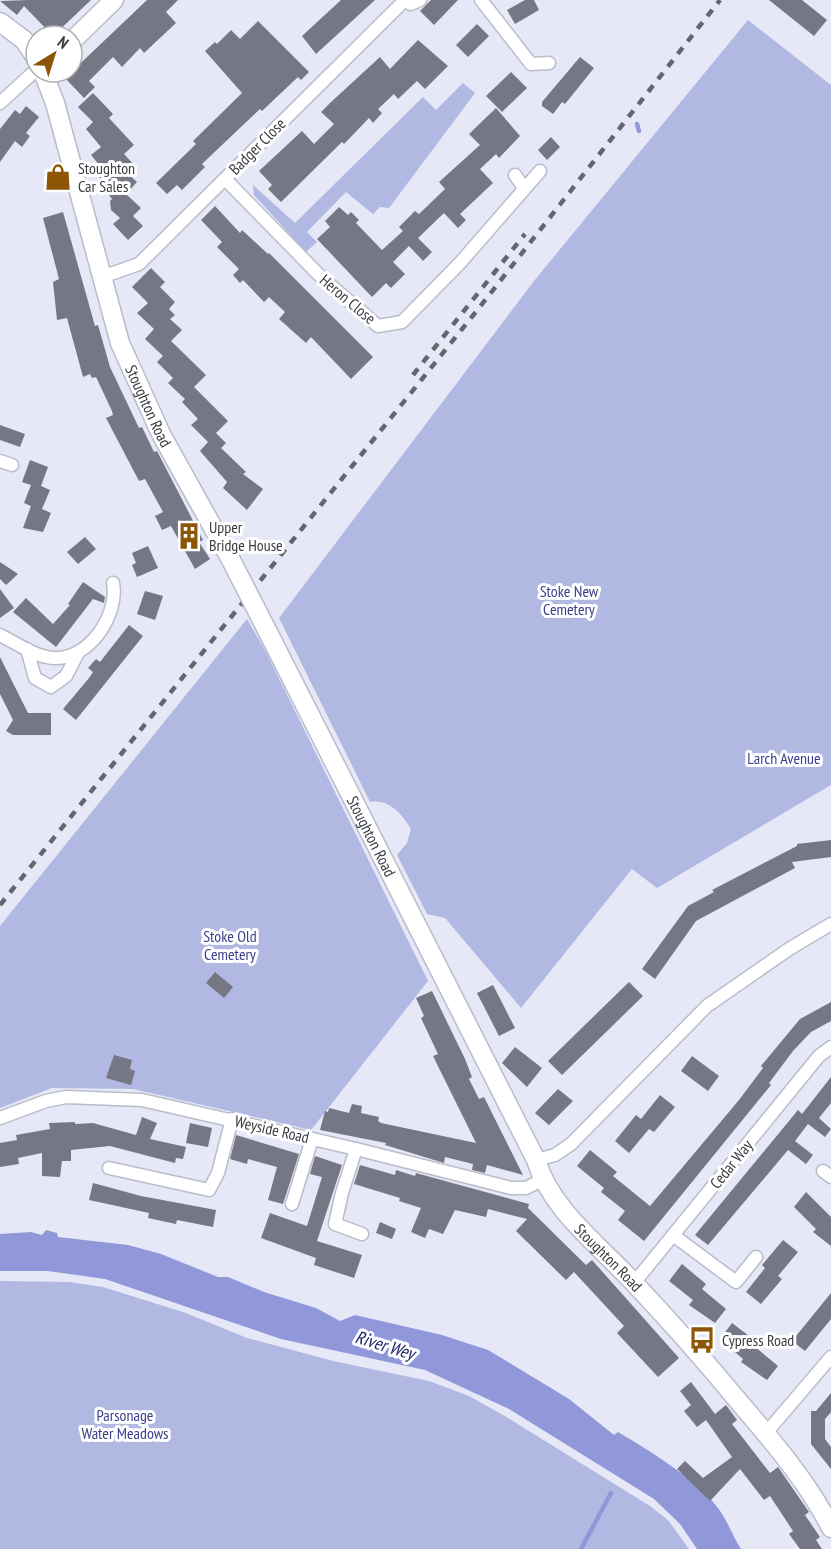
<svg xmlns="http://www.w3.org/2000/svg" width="831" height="1549" font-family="'PT Sans Narrow',sans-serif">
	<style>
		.green { fill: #b1b8e2 }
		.water { fill: #9098da }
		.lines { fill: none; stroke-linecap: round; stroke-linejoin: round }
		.stream { stroke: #9098da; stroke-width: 4.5 }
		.building { fill: #757784 }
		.street-casing { stroke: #b9bcca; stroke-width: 15 }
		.secondary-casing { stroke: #b9bcca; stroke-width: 21 }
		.street { stroke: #fff; stroke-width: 12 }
		.secondary { stroke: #fff; stroke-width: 18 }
		.rail { stroke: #65666d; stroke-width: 4.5; stroke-dasharray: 8 8; stroke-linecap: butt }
		.secondary-bridge-casing { stroke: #b9bcca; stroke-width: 21; stroke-linecap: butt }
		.secondary-bridge { stroke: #fff; stroke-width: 18 }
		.labels { text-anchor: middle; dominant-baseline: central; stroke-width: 6; stroke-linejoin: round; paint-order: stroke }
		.street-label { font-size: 16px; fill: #3b3c41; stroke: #fff }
		.poi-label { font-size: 16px; fill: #3b3c41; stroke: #fff; text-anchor: start }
		.park-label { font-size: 16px; fill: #3c3e8c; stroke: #fff }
		.water-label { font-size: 18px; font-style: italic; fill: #272470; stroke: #fff }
	</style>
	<rect width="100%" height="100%" fill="#e6e8f7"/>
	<g class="green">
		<path d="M748 20 831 85V785L657 888 632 869 521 1008 445 918 427 914 397 855 407 843 411 829C402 814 389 799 370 802L279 618 534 281Z"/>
		<path d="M463 83 475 93 389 208 380 207 373 214 346 192 307 232 317 242 306 252 254 195 253 185 295 223 423 97 436 110Z"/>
		<path d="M247 619 265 650 428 981 311 1130 133 1089 52 1088 0 1108V926Z"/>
		<path d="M0 1281 69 1282 103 1287 186 1313 247 1338 333 1361 429 1381 469 1396 503 1415 650 1506 668 1520 689 1549H0Z"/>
	</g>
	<path class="water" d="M46 1230 57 1233 58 1237 128 1245 161 1254 218 1277H228L264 1292 316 1308 340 1321 355 1315 442 1335 488 1350 569 1399 614 1435 618 1432C650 1451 696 1479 718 1508 728 1521 732 1535 741 1549H697L680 1524 654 1499 509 1409 425 1370 281 1339 105 1279 48 1271H0V1234L31 1232 42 1235Z"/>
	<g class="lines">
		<g class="stream">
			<path d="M637 124 639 131"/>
			<path d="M581 1549 611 1493"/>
		</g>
	</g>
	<g class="building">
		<path d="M29 0H91L53 36 24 6 17 15 0 1Z"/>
		<path d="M147 0H178L166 12 176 23 144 53 140 48 122 67 113 57 89 81 95 87 84 98 65 78Z"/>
		<path d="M341 0H375L316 54 302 36Z"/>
		<path d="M431 0H458L434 25 420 11Z"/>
		<path d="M525 0H534L539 10 515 24 507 10Z"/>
		<path d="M769 0H802L827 20 814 36Z"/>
		<path d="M258 21 309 72 301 80 298 77 262 111 260 109 202 164 205 167 182 190 177 185 167 194 156 183 196 144 193 141 242 93 205 51 215 42 217 44 231 30 240 39Z"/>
		<path d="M477 24 489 36 468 57 456 45Z"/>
		<path d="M418 40 448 66 425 89 417 81 398 99 394 94 378 109 382 113 373 123 369 118 344 144 342 142 281 202 268 189 272 185 259 171 302 131 314 144 334 124 321 112 330 103 380 57 390 69Z"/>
		<path d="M580 57 594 68 565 104 562 102 553 114 542 106V102Z"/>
		<path d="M511 72 527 88 502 112 486 96Z"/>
		<path d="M93 93 113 114 109 118 134 145 124 154 137 168 129 175 137 182 126 194 141 208 133 216 143 226 128 240 113 224 120 218 111 210 110 201 112 199 105 190 108 187 99 177 105 172 91 155 101 147 86 129 93 122 78 107Z"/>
		<path d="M26 106 39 117 26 133 30 136 22 147 15 141 0 162V129L15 110 20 114Z"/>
		<path d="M496 108 520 136 499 158 496 154 480 169 493 183 460 214 466 220 458 228 444 213 418 238 432 252 423 261 409 246 393 262 405 274 391 288 386 283 372 297 317 239 330 227 325 221 339 207 348 215 351 212 359 220 356 223 382 250 403 231 399 227 415 211 419 214 445 189 439 182 480 145 469 134Z"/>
		<path d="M551 137 560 147 547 160 538 150Z"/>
		<path d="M215 206 240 233 242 230 268 254 269 253 373 357 351 379 311 337 306 343 279 319 285 312 269 297 264 302 243 280 240 283 233 275 239 269 217 247 222 242 201 220Z"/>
		<path d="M63 212 95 326 98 325 110 367 139 428 142 427 154 452 157 451 203 540 199 542 210 559 195 569 171 526 162 530 155 516 163 512 145 479 139 481 106 418 113 415 112 411 96 377 92 378 90 374 83 377 67 318 57 320 53 282 59 279 43 218Z"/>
		<path d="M151 268 165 282 160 287 175 302 169 309 175 315 170 319 182 330 171 341 206 375 194 387 228 421 216 433 226 443 221 448 246 472 243 474 263 489 247 510 223 488 227 482 200 451 208 442 191 425 198 419 182 402 185 399 168 383 173 378 157 362 163 356 145 339 154 329 137 313 148 303 132 287Z"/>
		<path d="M0 425 25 434 20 447 0 440Z"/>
		<path d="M30 460 48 467 41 486 50 490 42 509 51 513 43 532 23 528 31 506 24 503 31 485 22 482Z"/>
		<path d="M85 537 96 549 78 564 67 552Z"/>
		<path d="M148 546 158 568 137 577 132 565 136 563 132 553Z"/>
		<path d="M0 562 18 574 6 585 0 579Z"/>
		<path d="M83 582 105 597 104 603 93 599 56 647 13 612 26 598 53 624 70 605 68 604Z"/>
		<path d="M0 589 14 608 0 618Z"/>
		<path d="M145 591 163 596 155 620 137 614Z"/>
		<path d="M129 625 143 636 76 720 63 709 89 678 93 672 88 668 96 659 100 662Z"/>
		<path d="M0 657 28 713H51V735H13L6 731 13 720 0 694Z"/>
		<path d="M831 840V857L792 862 795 868 696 921 655 979 642 969 688 906 714 892 712 890 797 846V844Z"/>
		<path d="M215 972 233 987 224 998 206 983Z"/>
		<path d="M629 982 643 996 562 1075 548 1061Z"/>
		<path d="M493 985 515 1028 499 1036 477 993Z"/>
		<path d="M432 991 465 1059 472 1077 469 1079 479 1099 484 1097 523 1175 487 1165 485 1173 472 1170 473 1164 445 1157 444 1163 385 1145 386 1143 320 1130 325 1111 328 1112 329 1108 349 1113 352 1104 362 1106 361 1113 379 1117 378 1121 381 1123 476 1143 433 1056 438 1054 421 1018 424 1016 416 998Z"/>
		<path d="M831 1002V1021L811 1032 793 1051 769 1083 771 1085 644 1241 618 1220 625 1211 601 1192 604 1188 577 1166 590 1150 617 1172 613 1176 650 1206 739 1100 763 1068 761 1066 800 1019Z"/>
		<path d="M515 1047 542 1068 527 1087 502 1063Z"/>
		<path d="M114 1055 132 1060 130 1069 135 1071 131 1085 106 1078Z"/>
		<path d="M692 1056 719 1076 708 1091 681 1071Z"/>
		<path d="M831 1077V1103L819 1118 831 1129 825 1137 808 1124 795 1141 813 1155 806 1164 788 1150 708 1245 695 1235 798 1110 802 1114Z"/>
		<path d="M558 1089 573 1101 549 1125 535 1113Z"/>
		<path d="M660 1095 675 1107 654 1132 649 1129 629 1153 615 1141 636 1115 641 1119Z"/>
		<path d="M142 1117 157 1123 150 1139 186 1147 183 1159 176 1158 175 1163 110 1146 71 1150V1161H62L60 1177 42 1176V1153L18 1158 19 1164 0 1167V1143L17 1140 16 1135 50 1129 49 1123 75 1122V1124L93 1123 136 1135Z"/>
		<path d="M190 1123 212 1128 208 1147 186 1143Z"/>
		<path d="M236 1135 299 1154 283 1204 268 1200 277 1167 248 1159 247 1164 230 1159Z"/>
		<path d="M315 1156 342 1165 317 1241 362 1255 354 1278 314 1265 316 1258 261 1238 270 1213 307 1226 322 1177 310 1174Z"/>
		<path d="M360 1165 395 1175 396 1170 415 1176 416 1173 529 1204 528 1208 586 1265 592 1260 679 1358 658 1377 617 1333 624 1326 574 1272 566 1280 516 1231 527 1219 488 1209 486 1217 455 1210 443 1234 429 1229 425 1238 411 1232 421 1208 399 1201 400 1198 354 1184Z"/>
		<path d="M93 1183 141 1196 216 1210 213 1227 177 1220 176 1224 148 1218 149 1213 89 1200Z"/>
		<path d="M806 1192 831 1217V1246L813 1232 816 1229 794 1207Z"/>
		<path d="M380 1222 396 1229 392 1239 376 1233Z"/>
		<path d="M783 1240 798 1252 778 1276 782 1279 761 1304 746 1292 765 1268 762 1265Z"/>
		<path d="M682 1264 706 1284 702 1289 726 1309 715 1323 689 1305 693 1300 669 1281Z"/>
		<path d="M831 1293V1319L805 1351 792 1341Z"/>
		<path d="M732 1323 757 1342 754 1346 778 1366 767 1380 741 1362 743 1359 720 1339Z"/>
		<path d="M691 1382 715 1414 726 1405 737 1420 732 1424 770 1473 778 1467 809 1512 805 1515 820 1537 816 1540 822 1549H800L789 1534 793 1531 770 1496 764 1500 740 1469 710 1501 677 1469 685 1461 703 1478 732 1457 706 1420 697 1427 684 1411 691 1405 680 1391Z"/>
		<path d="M831 1393V1412L825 1419V1439L831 1447V1469L811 1444V1411H816Z"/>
	</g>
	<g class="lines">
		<defs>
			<g id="street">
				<path d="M404 0 411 4 420 0"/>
				<path d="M481 0 531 64 549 63"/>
				<path d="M0 103 36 70"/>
				<path d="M515 175 524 188"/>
				<path d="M225 179 323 279 378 326 402 322 460 263 540 171"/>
				<path d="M102 277 139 264 404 1"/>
				<path d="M0 461 12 465"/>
				<path d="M0 635C16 643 37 658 55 658 90 659 119 614 113 583"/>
				<path d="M27 649 35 678 51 687 66 676 78 653"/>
				<path d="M0 1118 46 1101 66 1097 142 1100 356 1149 511 1188H526L542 1180"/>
				<path d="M356 1149 342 1193 335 1224 362 1234"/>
				<path d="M536 1160 555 1155 571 1144 707 1006 789 949 831 924"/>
				<path d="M109 1168 209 1190 218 1173 232 1119"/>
				<path d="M823 1171 831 1177"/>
				<path d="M292 1204 312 1139"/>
				<path d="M673 1235 736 1282 756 1257"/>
				<path d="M634 1283 819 1056 831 1047"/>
				<path d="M766 1433 831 1357"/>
			</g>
			<g id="secondary">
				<path d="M0 22 24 40 36 58"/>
				<path d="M72 41 114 0"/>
				<path id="s1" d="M43 72 55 103 120 343 161 434 231 560"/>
				<path id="s2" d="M272 640 536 1160C551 1210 599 1245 634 1283 671 1322 706 1362 740 1403 773 1442 808 1482 831 1528"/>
			</g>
		</defs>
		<use href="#street" class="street-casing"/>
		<use href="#secondary" class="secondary-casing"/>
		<use href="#street" class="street"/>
		<use href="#secondary" class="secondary"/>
		<g class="rail">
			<path d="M413 375 525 234"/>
			<path d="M0 905 479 308 720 0"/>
		</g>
		<defs>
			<path id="secondary-bridge" d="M231 560 272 640"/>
		</defs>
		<use href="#secondary-bridge" class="secondary-bridge-casing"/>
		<use href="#secondary-bridge" class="secondary-bridge"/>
	</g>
	<defs>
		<symbol id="shop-bare" viewBox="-9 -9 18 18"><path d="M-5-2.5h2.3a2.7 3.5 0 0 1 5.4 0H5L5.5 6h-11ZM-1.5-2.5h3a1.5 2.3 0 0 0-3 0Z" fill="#8c5606" stroke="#fff" stroke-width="2.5" paint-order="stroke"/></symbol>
		<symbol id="building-bare" viewBox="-9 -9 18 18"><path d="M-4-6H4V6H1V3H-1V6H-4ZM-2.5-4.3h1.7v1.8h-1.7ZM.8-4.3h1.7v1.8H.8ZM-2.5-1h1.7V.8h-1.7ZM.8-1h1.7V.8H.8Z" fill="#8c5606" stroke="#fff" stroke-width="2.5" paint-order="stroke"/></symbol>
		<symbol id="bus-bare" viewBox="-9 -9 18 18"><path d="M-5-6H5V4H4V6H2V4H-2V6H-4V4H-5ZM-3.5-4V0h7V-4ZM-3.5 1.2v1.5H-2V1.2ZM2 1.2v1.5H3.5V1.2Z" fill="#8c5606" stroke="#fff" stroke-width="2.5" paint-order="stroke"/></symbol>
	</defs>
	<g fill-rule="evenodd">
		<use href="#shop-bare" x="39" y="158" width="38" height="38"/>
		<use href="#building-bare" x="170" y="517" width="38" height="38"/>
		<use href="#bus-bare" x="683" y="1321" width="38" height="38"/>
	</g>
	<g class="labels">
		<g class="street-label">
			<text transform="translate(257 146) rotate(-45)">Badger Close</text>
			<text transform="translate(348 299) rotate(40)">Heron Close</text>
			<text stroke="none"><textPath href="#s1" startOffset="351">Stoughton Road</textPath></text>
			<text stroke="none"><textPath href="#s2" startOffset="220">Stoughton Road</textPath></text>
			<text transform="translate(272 1129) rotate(13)">Weyside Road</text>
			<text transform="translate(731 1164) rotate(-51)">Cedar Way</text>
			<text stroke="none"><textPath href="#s2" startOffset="706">Stoughton Road</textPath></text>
		</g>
		<g class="poi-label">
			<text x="78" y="168">Stoughton<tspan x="78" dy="18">Car Sales</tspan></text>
			<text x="209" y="527">Upper<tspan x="209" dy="18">Bridge House</tspan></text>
			<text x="722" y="1340">Cypress Road</text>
		</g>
		<g class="park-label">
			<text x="569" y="591">Stoke New<tspan x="569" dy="18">Cemetery</tspan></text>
			<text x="784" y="758">Larch Avenue</text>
			<text x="230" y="936">Stoke Old<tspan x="230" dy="18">Cemetery</tspan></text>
			<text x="125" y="1415">Parsonage<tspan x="125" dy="18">Water Meadows</tspan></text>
		</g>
		<g class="water-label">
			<text transform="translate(385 1345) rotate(17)">River Wey</text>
		</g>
	</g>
	<g transform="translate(54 54) rotate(38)"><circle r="28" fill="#ffffff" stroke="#b1b1b3" stroke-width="1.5"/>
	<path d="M0-4.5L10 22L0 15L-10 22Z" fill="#8c5606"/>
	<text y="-9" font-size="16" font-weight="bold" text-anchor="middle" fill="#3b3c41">N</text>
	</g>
</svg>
